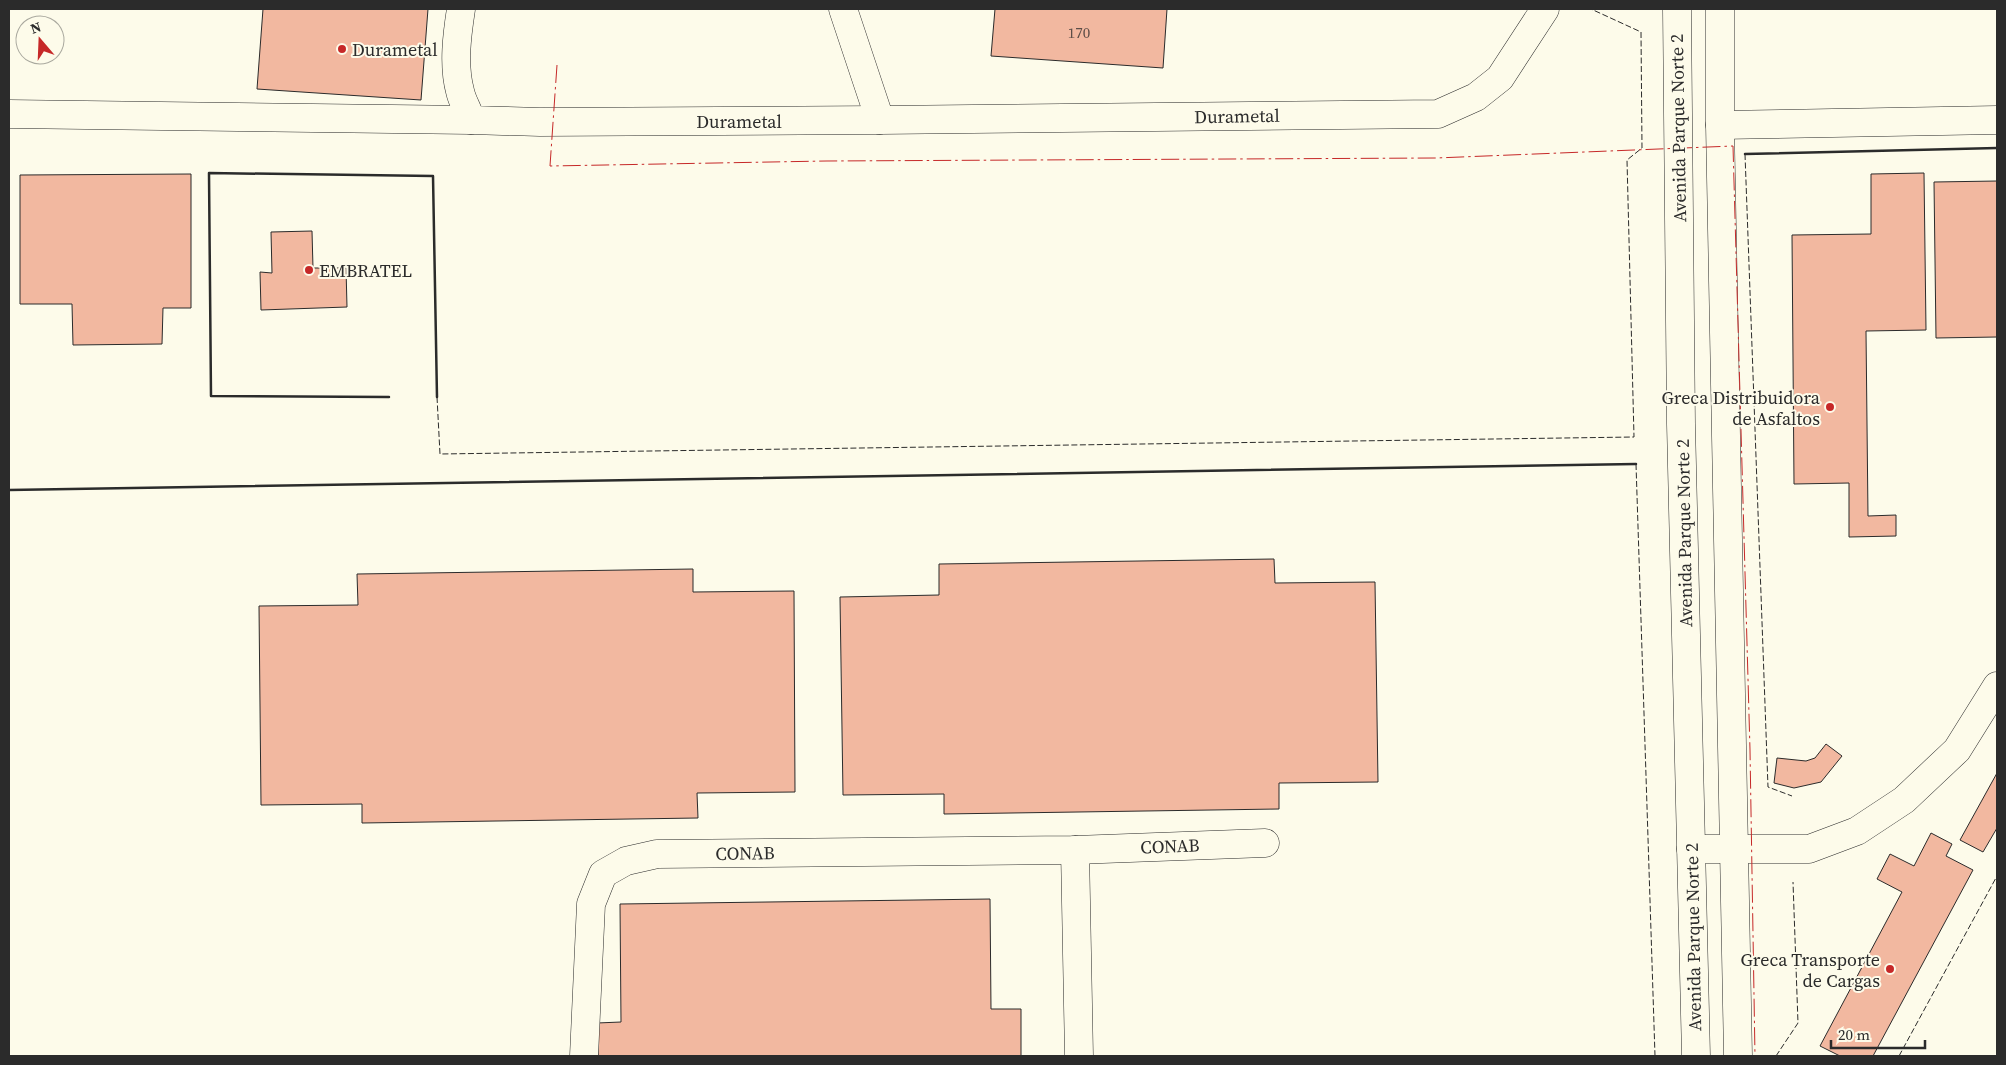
<svg xmlns="http://www.w3.org/2000/svg" width="2006" height="1065" font-family="'Source Serif 4',serif">
	<style>
		.building { fill: #f2b8a0; stroke: #2b2b2b }
		.lines { fill: none; stroke-linecap: round; stroke-linejoin: round }
		.minor-casing { stroke: #2b2b2b; stroke-width: 29 }
		.minor { stroke: #fdfbea; stroke-width: 28 }
		.fence { stroke: #2b2b2b; stroke-width: 1; stroke-dasharray: 6 2.5; stroke-linecap: butt }
		.wall { stroke: #2b2b2b; stroke-width: 2.5 }
		.power { stroke: #c62828; stroke-width: 1; stroke-dasharray: 18 4 2.5 4; stroke-linecap: butt }
		.poi-dot { fill: #c62828; stroke: #fdfbea; stroke-width: 2 }
		.labels { text-anchor: middle; dominant-baseline: central; stroke-width: 4; stroke-linejoin: round; paint-order: stroke }
		.number-label { font-size: 15px; fill: #5d4e48 }
		.poi-label { font-size: 18px; fill: #2b2b2b; stroke: #fdfbea; text-anchor: start }
		.street-label { font-size: 18px; fill: #2b2b2b; stroke: #fdfbea }
	</style>
	<rect width="100%" height="100%" fill="#fdfbea"/>
	<g class="building">
		<path d="M263 9H428L421 100 257 89Z"/>
		<path d="M995 9H1167L1163 68 991 56Z"/>
		<path d="M1924 173 1926 330 1866 331 1868 516 1896 515V536L1849 537V483L1794 484 1792 235 1871 234V174Z"/>
		<path d="M191 174V308H163L162 344 73 345 72 304H20V175Z"/>
		<path d="M1997 181V337L1936 338 1934 182Z"/>
		<path d="M312 231 313 268H346L347 307 261 310 260 272 272 273 271 232Z"/>
		<path d="M1274 559 1275 583 1375 582 1378 782 1279 783V809L944 814V794L843 795 840 597 939 595V564Z"/>
		<path d="M693 569V592L794 591 795 792 697 793 698 818 362 823V804L261 805 259 606 358 605 357 574Z"/>
		<path d="M1826 744 1842 756 1821 782 1794 788 1774 783 1777 758 1806 761 1815 758Z"/>
		<path d="M1997 773V828L1983 852 1960 840Z"/>
		<path d="M1931 833 1952 844 1946 856 1973 870 1873 1056H1840L1820 1046 1902 892 1877 879 1890 854 1914 866Z"/>
		<path d="M990 899 991 1009H1021V1056H598L597 1023 621 1022 620 904Z"/>
	</g>
	<g class="lines">
		<defs>
			<g id="minor">
				<path d="M461 9C457 35 453 65 460 91 462 101 468 110 471 120L540 122 880 120 1438 114 1476 97 1500 78 1545 9"/>
				<path d="M843 9 880 120"/>
				<path d="M1677 9 1681 424 1696 1056"/>
				<path d="M1720 9V125L1738 1056"/>
				<path d="M9 114 471 120"/>
				<path d="M1720 125 1997 120"/>
				<path d="M1691 849H1809L1857 831 1904 800 1957 750 1997 686"/>
				<path d="M1075 850 1079 1056"/>
				<path d="M584 1056 591 904 603 874 626 861 657 854 1075 850 1265 843"/>
			</g>
		</defs>
		<use href="#minor" class="minor-casing"/>
		<use href="#minor" class="minor"/>
		<g class="fence">
			<path d="M1745 154 1768 787 1792 796"/>
			<path d="M437 397 440 454 1634 437 1627 160 1642 148 1641 32 1591 9"/>
			<path d="M1636 464 1655 1056"/>
			<path d="M1776 1056 1798 1023 1793 882"/>
			<path d="M1899 1056 1997 876"/>
		</g>
		<g class="wall">
			<path d="M1745 154 1997 148"/>
			<path d="M389 397 211 396 209 173 433 176 437 397"/>
			<path d="M9 490 1636 464"/>
		</g>
		<path class="power" d="M557 65 550 166 826 161 1436 158 1733 146 1750 750 1755 1056"/>
	</g>
	<g class="poi-dot">
		<circle cx="342" cy="49" r="5"/>
		<circle cx="309" cy="270" r="5"/>
		<circle cx="1830" cy="407" r="5"/>
		<circle cx="1890" cy="969" r="5"/>
	</g>
	<g class="labels">
		<g class="number-label">
			<text x="1079" y="32">170</text>
		</g>
		<g class="poi-label">
			<text x="352" y="49">Durametal</text>
			<text x="319" y="270">EMBRATEL</text>
			<text x="1820" y="397" text-anchor="end">Greca Distribuidora<tspan x="1820" dy="21">de Asfaltos</tspan></text>
			<text x="1880" y="959" text-anchor="end">Greca Transporte<tspan x="1880" dy="21">de Cargas</tspan></text>
		</g>
		<g class="street-label">
			<text transform="translate(1237 116) rotate(-1)">Durametal</text>
			<text x="739" y="121">Durametal</text>
			<text transform="translate(1678 128) rotate(-91)">Avenida Parque Norte 2</text>
			<text transform="translate(1684 533) rotate(-91)">Avenida Parque Norte 2</text>
			<text transform="translate(1170 846) rotate(-2)">CONAB</text>
			<text transform="translate(745 853) rotate(-1)">CONAB</text>
			<text transform="translate(1693 937) rotate(-91)">Avenida Parque Norte 2</text>
		</g>
	</g>
	<rect width="2006" height="1065" fill="none" stroke="#2b2b2b" stroke-width="20"/>
	<g transform="translate(40 40) rotate(341)"><circle r="24" fill="#fdfbea" stroke="#a9a89e"/>
	<path d="M0-4L9 19L0 12L-9 19Z" fill="#c62828"/>
	<text y="-8" font-size="14" font-weight="bold" text-anchor="middle" fill="#2b2b2b">N</text>
	</g>
	<path d="M1831 1040v8h94v-8" fill="none" stroke="#2b2b2b" stroke-width="2.5"/>
	<text x="1838" y="1040" font-size="15" fill="#2b2b2b" stroke="#fdfbea" stroke-width="4" paint-order="stroke">20 m</text>
</svg>
